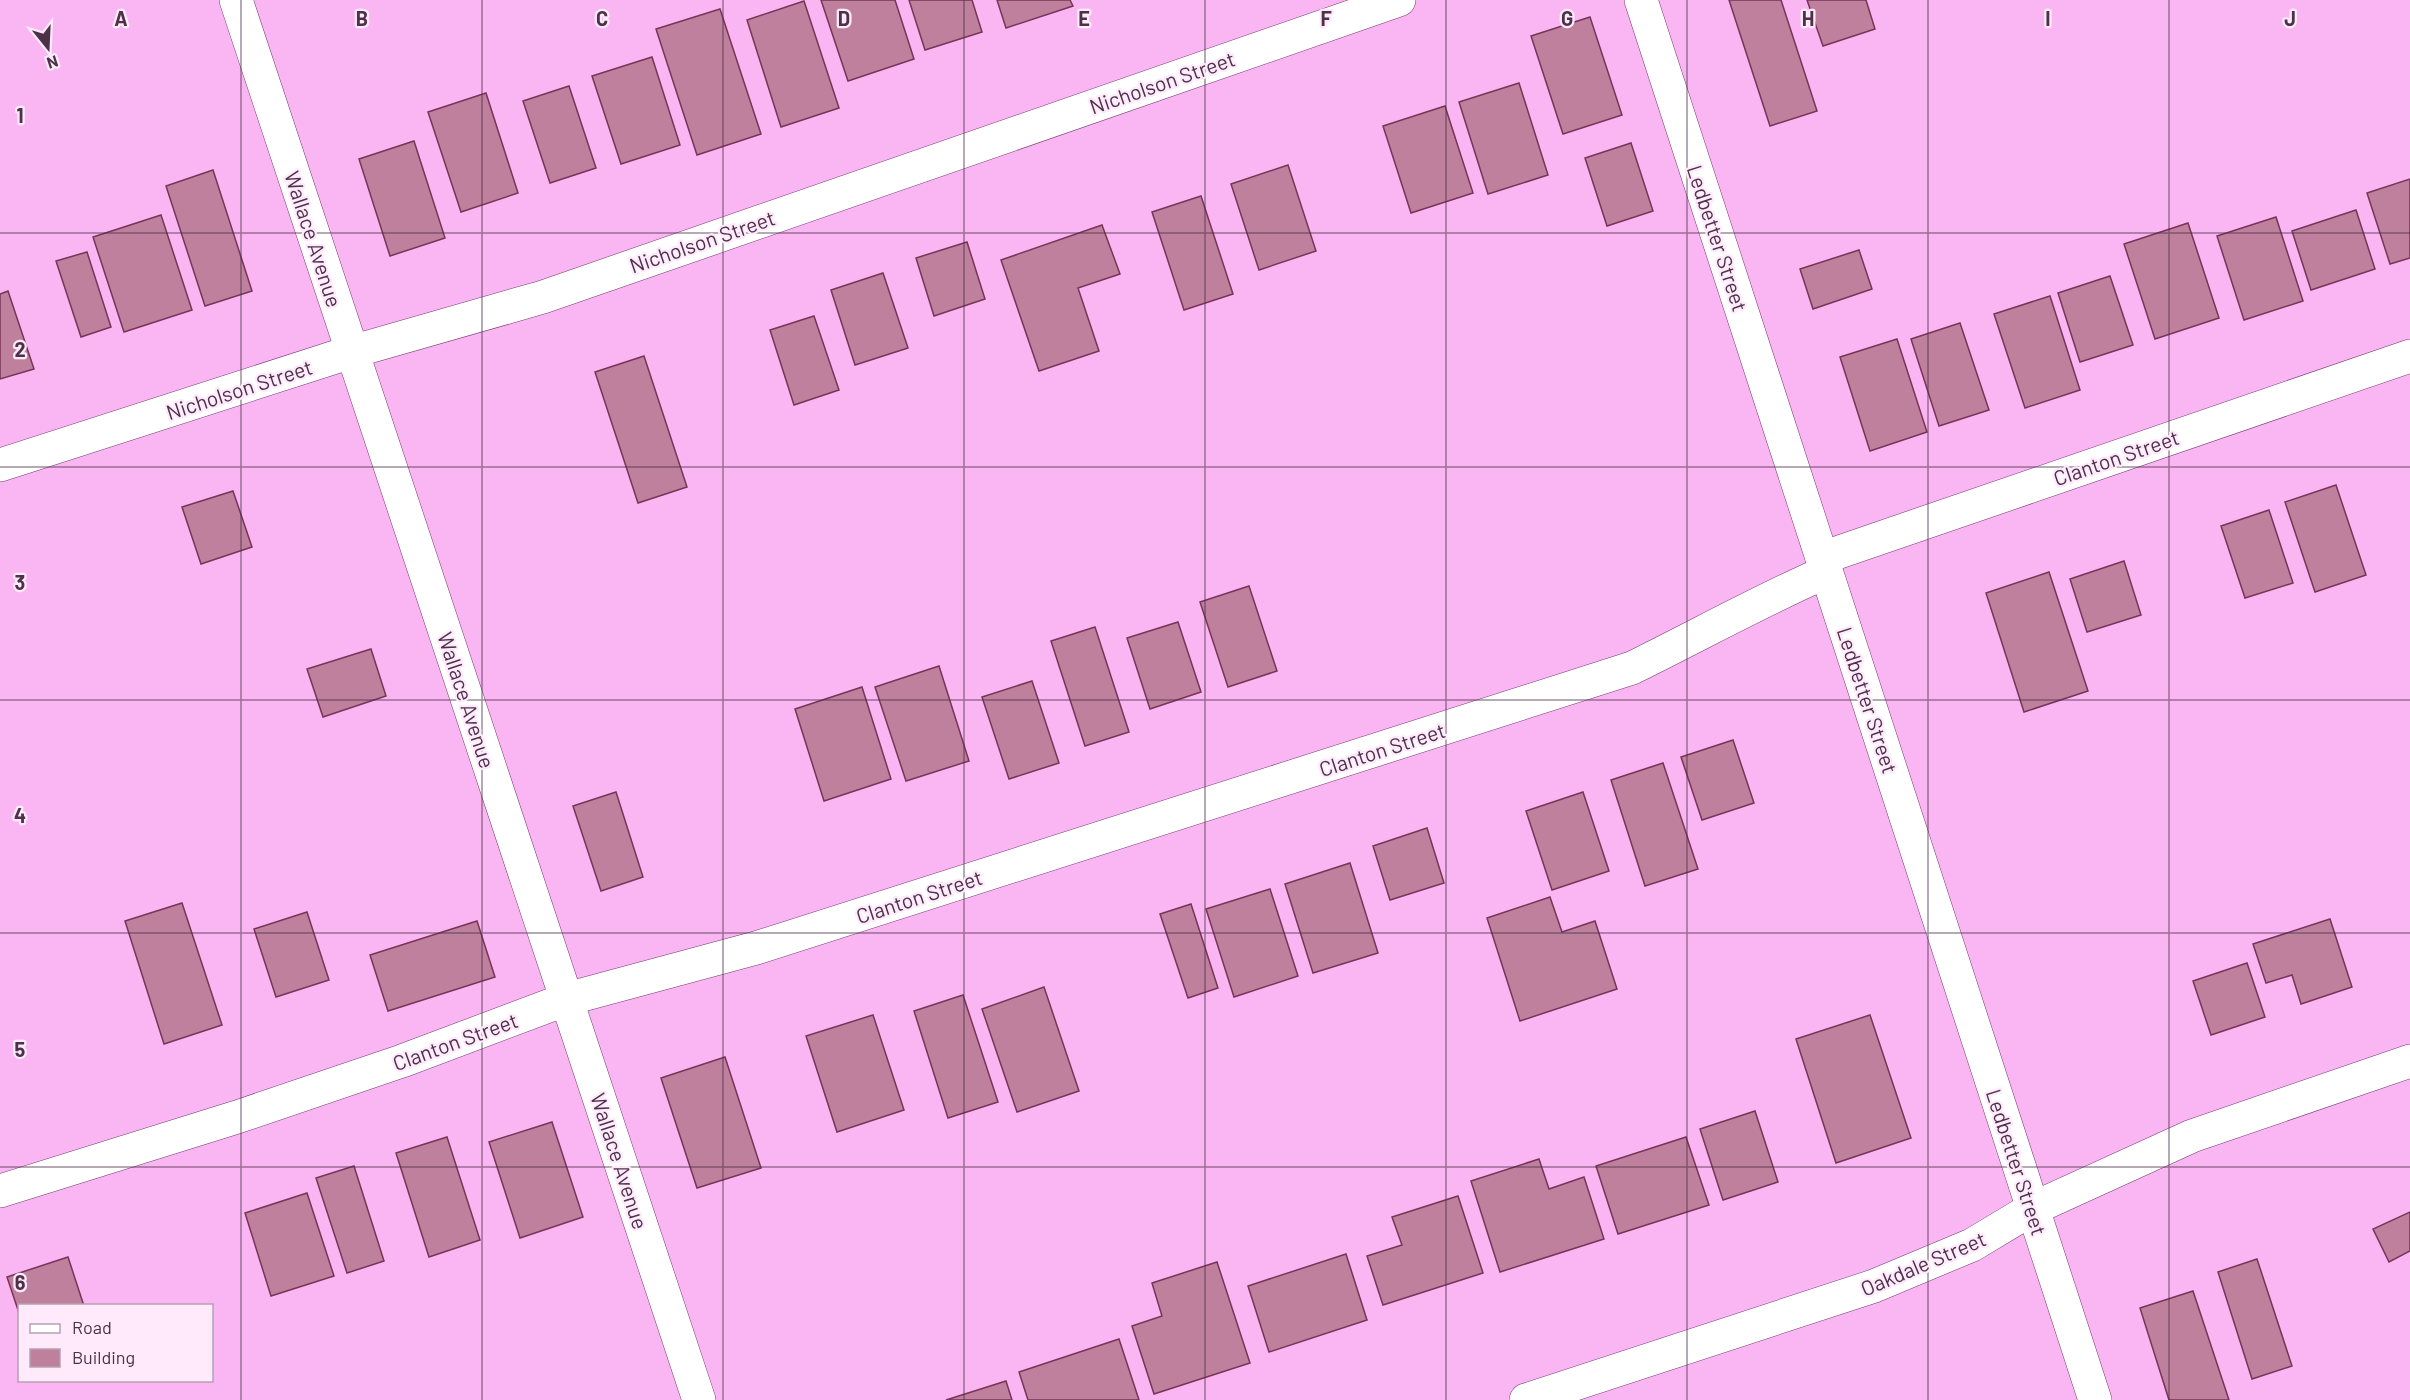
<svg xmlns="http://www.w3.org/2000/svg" width="2410" height="1400" font-family="Barlow,sans-serif">
	<style>
		.building { fill: #be809d; stroke: #7a3358; stroke-width: 1.5 }
		.lines { fill: none; stroke-linecap: round; stroke-linejoin: round }
		.minor-casing { stroke: #743a70; stroke-width: 34 }
		.minor { stroke: #fff; stroke-width: 33 }
		.grid { fill: none; stroke: #4c3149; stroke-width: 1.5; stroke-opacity: 0.55 }
		.labels { text-anchor: middle; dominant-baseline: central; stroke-width: 4.5; stroke-linejoin: round; paint-order: stroke }
		.street-label { font-size: 21px; fill: #4c3149; stroke: #ffeafc }
		.grid-label { font-size: 20px; text-anchor: middle; font-weight: bold; fill: #4c3149; stroke: #ffeafc; stroke-width: 4.5; stroke-linejoin: round; paint-order: stroke }
	</style>
	<rect width="100%" height="100%" fill="#fab6f3"/>
	<g class="building">
		<path d="M821 0H895L914 59 848 81Z"/>
		<path d="M909 0H972L982 32 925 50Z"/>
		<path d="M997 0H1070L1073 6 1006 28Z"/>
		<path d="M1729 0H1781L1817 111 1770 126Z"/>
		<path d="M1807 0H1866L1875 29 1823 46Z"/>
		<path d="M804 1 839 108 781 127 747 20Z"/>
		<path d="M720 9 761 134 697 155 656 29Z"/>
		<path d="M1590 17 1622 115 1563 134 1531 36Z"/>
		<path d="M652 57 680 145 621 164 592 76Z"/>
		<path d="M1519 83 1548 175 1488 194 1459 102Z"/>
		<path d="M569 86 596 168 550 183 523 101Z"/>
		<path d="M486 93 518 193 461 212 428 112Z"/>
		<path d="M1445 106 1473 193 1411 213 1383 126Z"/>
		<path d="M414 141 445 238 390 256 359 159Z"/>
		<path d="M1631 143 1653 211 1607 226 1585 158Z"/>
		<path d="M1288 165 1316 251 1259 270 1231 184Z"/>
		<path d="M213 170 252 291 205 306 166 186Z"/>
		<path d="M2410 179V258L2390 264 2367 193Z"/>
		<path d="M1201 196 1233 294 1184 310 1152 212Z"/>
		<path d="M2356 210 2375 269 2311 290 2292 231Z"/>
		<path d="M161 215 192 310 124 332 93 237Z"/>
		<path d="M2276 217 2303 301 2244 320 2217 236Z"/>
		<path d="M2188 223 2219 318 2155 339 2124 244Z"/>
		<path d="M1102 225 1120 274 1078 288 1099 351 1039 371 1001 260Z"/>
		<path d="M967 242 985 299 934 316 916 258Z"/>
		<path d="M1859 250 1872 289 1813 309 1800 269Z"/>
		<path d="M87 252 111 327 81 337 56 261Z"/>
		<path d="M883 273 908 348 855 365 831 290Z"/>
		<path d="M2110 276 2133 345 2080 362 2058 293Z"/>
		<path d="M8 291 34 369 0 379V294Z"/>
		<path d="M2050 296 2080 390 2025 408 1994 314Z"/>
		<path d="M814 316 839 390 794 405 770 330Z"/>
		<path d="M1960 323 1989 410 1939 426 1911 339Z"/>
		<path d="M1897 339 1927 432 1870 451 1840 357Z"/>
		<path d="M644 356 687 487 638 503 595 372Z"/>
		<path d="M2336 485 2366 575 2315 592 2285 502Z"/>
		<path d="M233 491 252 547 201 564 182 507Z"/>
		<path d="M2269 510 2293 583 2245 598 2221 526Z"/>
		<path d="M2124 561 2141 615 2087 632 2070 579Z"/>
		<path d="M2049 572 2088 691 2024 712 1986 593Z"/>
		<path d="M1249 586 1277 671 1228 687 1200 602Z"/>
		<path d="M1178 622 1201 692 1150 709 1127 638Z"/>
		<path d="M1095 627 1129 732 1085 746 1051 641Z"/>
		<path d="M371 649 386 696 323 717 307 669Z"/>
		<path d="M939 666 969 761 906 781 875 687Z"/>
		<path d="M1032 681 1059 763 1009 779 982 697Z"/>
		<path d="M862 687 891 779 824 801 795 709Z"/>
		<path d="M1733 740 1754 803 1702 820 1681 757Z"/>
		<path d="M1663 763 1698 869 1645 886 1611 780Z"/>
		<path d="M616 792 643 877 601 891 573 806Z"/>
		<path d="M1583 792 1609 871 1552 890 1526 811Z"/>
		<path d="M1427 828 1444 883 1390 900 1373 846Z"/>
		<path d="M1350 863 1378 953 1313 973 1285 884Z"/>
		<path d="M1270 889 1298 976 1234 997 1206 909Z"/>
		<path d="M1550 897 1562 932 1595 921 1617 989 1520 1021 1487 918Z"/>
		<path d="M182 903 222 1025 164 1044 125 921Z"/>
		<path d="M1191 904 1218 988 1188 998 1160 914Z"/>
		<path d="M307 912 329 980 276 997 254 929Z"/>
		<path d="M2330 919 2352 987 2301 1004 2292 975 2266 983 2253 944Z"/>
		<path d="M477 921 495 977 388 1011 370 955Z"/>
		<path d="M2247 963 2265 1017 2211 1035 2193 981Z"/>
		<path d="M1044 987 1079 1091 1017 1112 982 1009Z"/>
		<path d="M963 995 998 1102 948 1118 914 1011Z"/>
		<path d="M873 1015 904 1110 837 1132 806 1036Z"/>
		<path d="M1870 1015 1911 1138 1836 1163 1796 1039Z"/>
		<path d="M725 1057 761 1168 697 1188 661 1078Z"/>
		<path d="M1755 1111 1778 1182 1723 1200 1700 1129Z"/>
		<path d="M552 1122 583 1217 520 1238 489 1142Z"/>
		<path d="M447 1137 480 1240 429 1257 396 1153Z"/>
		<path d="M1686 1137 1709 1205 1618 1234 1596 1166Z"/>
		<path d="M1539 1159 1549 1189 1584 1177 1604 1239 1500 1272 1471 1181Z"/>
		<path d="M354 1166 384 1261 347 1273 316 1178Z"/>
		<path d="M307 1193 334 1276 271 1296 245 1213Z"/>
		<path d="M1458 1196 1483 1273 1383 1305 1367 1256 1402 1245 1392 1217Z"/>
		<path d="M2410 1212V1251L2389 1262 2373 1229Z"/>
		<path d="M1346 1254 1367 1320 1269 1352 1248 1286Z"/>
		<path d="M68 1257 84 1306H20V1316L7 1277Z"/>
		<path d="M2257 1259 2292 1366 2252 1379 2218 1272Z"/>
		<path d="M1217 1262 1250 1363 1154 1394 1132 1326 1162 1316 1152 1283Z"/>
		<path d="M2193 1291 2229 1400H2169L2140 1308Z"/>
		<path d="M1119 1339 1139 1400H1028L1019 1372Z"/>
		<path d="M1006 1381 1012 1400H946Z"/>
	</g>
	<g class="lines">
		<defs>
			<g id="minor">
				<path d="M236 0 699 1400"/>
				<path d="M1641 0 2095 1400"/>
				<path d="M0 465 351 352 543 297 1399 0"/>
				<path d="M1822 558 2410 356"/>
				<path d="M0 1191 237 1117 402 1061 567 999 756 948 1632 668C1697 636 1760 601 1826 572"/>
				<path d="M1526 1400 1874 1286 1972 1245 2032 1209 2192 1136 2410 1061"/>
			</g>
		</defs>
		<use href="#minor" class="minor-casing"/>
		<use href="#minor" class="minor"/>
	</g>
	<path class="grid" d="M241 0V1400M482 0V1400M723 0V1400M964 0V1400M1205 0V1400M1446 0V1400M1687 0V1400M1928 0V1400M2169 0V1400M0 233H2410M0 467H2410M0 700H2410M0 933H2410M0 1167H2410"/>
	<g class="labels">
		<g class="street-label">
			<text transform="translate(1162 82) rotate(-19)">Nicholson Street</text>
			<text transform="translate(1718 238) rotate(72)">Ledbetter Street</text>
			<text transform="translate(314 239) rotate(72)">Wallace Avenue</text>
			<text transform="translate(702 241) rotate(-19)">Nicholson Street</text>
			<text transform="translate(239 389) rotate(-18)">Nicholson Street</text>
			<text transform="translate(2116 457) rotate(-19)">Clanton Street</text>
			<text transform="translate(467 700) rotate(72)">Wallace Avenue</text>
			<text transform="translate(1868 700) rotate(72)">Ledbetter Street</text>
			<text transform="translate(1382 749) rotate(-18)">Clanton Street</text>
			<text transform="translate(919 896) rotate(-18)">Clanton Street</text>
			<text transform="translate(455 1041) rotate(-20)">Clanton Street</text>
			<text transform="translate(620 1161) rotate(72)">Wallace Avenue</text>
			<text transform="translate(2017 1162) rotate(72)">Ledbetter Street</text>
			<text transform="translate(1923 1263) rotate(-23)">Oakdale Street</text>
		</g>
	</g>
	<g class="grid-label">
		<text x="121" y="26">A</text>
		<text x="362" y="26">B</text>
		<text x="602" y="26">C</text>
		<text x="844" y="26">D</text>
		<text x="1084" y="26">E</text>
		<text x="1326" y="26">F</text>
		<text x="1567" y="26">G</text>
		<text x="1808" y="26">H</text>
		<text x="2048" y="26">I</text>
		<text x="2290" y="26">J</text>
		<text x="20" y="123">1</text>
		<text x="20" y="357">2</text>
		<text x="20" y="590">3</text>
		<text x="20" y="823">4</text>
		<text x="20" y="1057">5</text>
		<text x="20" y="1290">6</text>
	</g>
	<rect x="18" y="1304" width="195" height="78" fill="#ffeafc" stroke="#b7a0b4" stroke-width="1.5"/>
	<rect x="30" y="1324" width="30" height="9" fill="#ffffff" stroke="#b7a0b4" stroke-width="1.5"/>
	<text x="72" y="1334" font-size="18" fill="#4c3149">Road</text>
	<rect x="30" y="1349" width="30" height="18" fill="#be809d" stroke="#b7a0b4" stroke-width="1.5"/>
	<text x="72" y="1364" font-size="18" fill="#4c3149">Building</text>
	<g transform="translate(48 48) rotate(162)" stroke="#ffeafc" stroke-width="4.5" paint-order="stroke">
	<path d="M0-4.5L10 22L0 15L-10 22Z" fill="#4c3149"/>
	<text y="-9" font-size="16" font-weight="bold" text-anchor="middle" fill="#4c3149">N</text>
	</g>
</svg>
